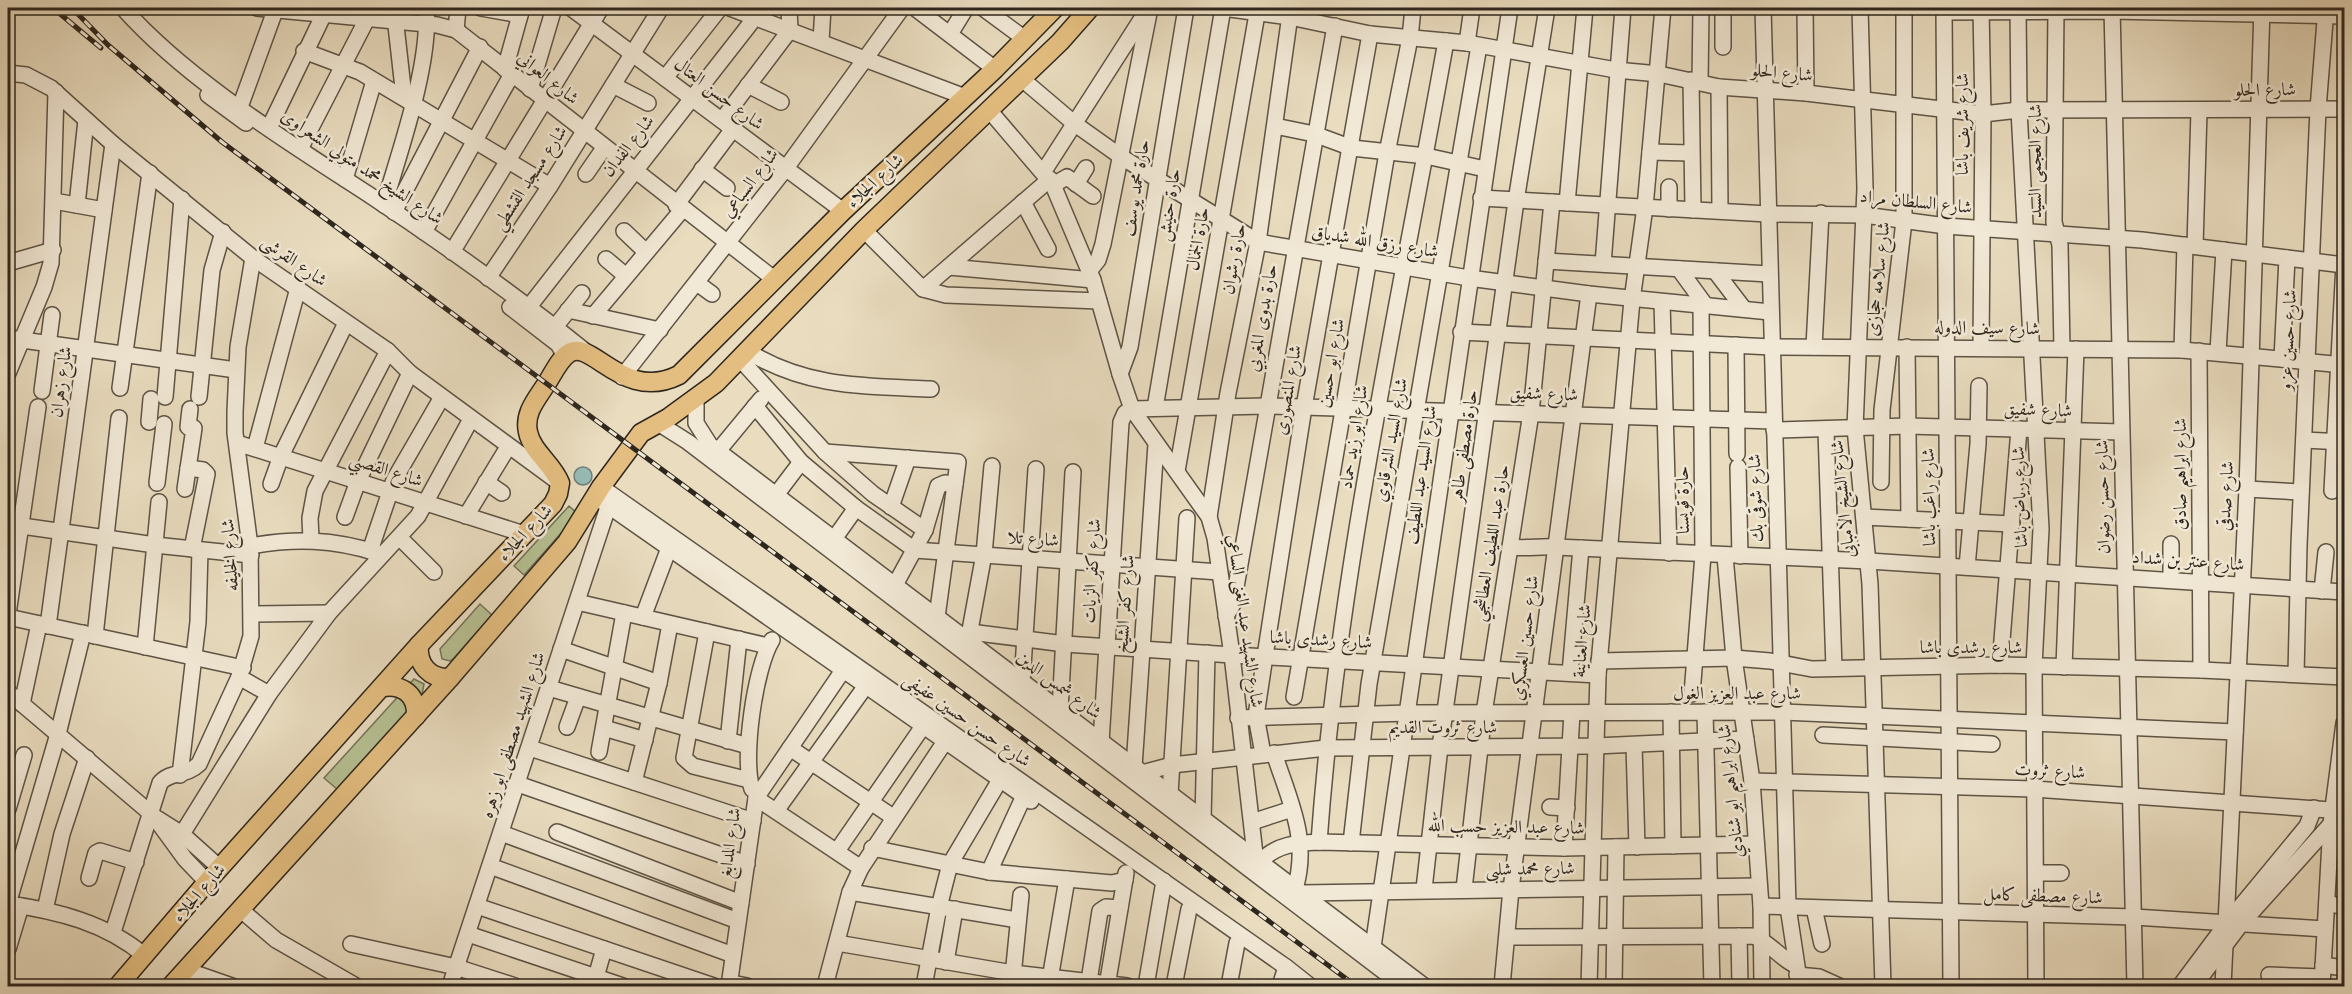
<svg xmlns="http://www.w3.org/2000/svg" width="2352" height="994" font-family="Cardo,Amiri,serif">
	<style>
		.green { fill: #b6c092; stroke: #727458; stroke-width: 1.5 }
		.water { fill: #97bbb5; stroke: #6d8079; stroke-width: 1.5 }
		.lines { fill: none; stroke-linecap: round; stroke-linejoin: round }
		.minor-casing { stroke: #5e5446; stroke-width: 18 }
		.major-casing { stroke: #2f271e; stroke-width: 21 }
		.minor { stroke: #f1e8d5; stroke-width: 15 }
		.major { stroke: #e4be80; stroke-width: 18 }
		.rail-casing { stroke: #2f271e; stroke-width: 5 }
		.rail { stroke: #f1e8d5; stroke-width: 3; stroke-dasharray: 9; stroke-linecap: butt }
		.labels { text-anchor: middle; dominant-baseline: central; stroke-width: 5; stroke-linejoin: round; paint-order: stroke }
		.street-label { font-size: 18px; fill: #2f271e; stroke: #f1e8d5 }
	</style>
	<rect width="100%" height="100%" fill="#e9dcbf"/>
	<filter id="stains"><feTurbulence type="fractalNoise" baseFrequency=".00333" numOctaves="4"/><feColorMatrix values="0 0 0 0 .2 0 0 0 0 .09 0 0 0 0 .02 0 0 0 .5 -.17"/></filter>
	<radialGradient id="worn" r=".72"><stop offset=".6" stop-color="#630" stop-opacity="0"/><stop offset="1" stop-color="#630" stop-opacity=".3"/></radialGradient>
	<g class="green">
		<path d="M569 506 578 514 524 575 514 566Z"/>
		<path d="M480 604 492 615 454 658 450 661 442 659 440 649Z"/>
		<path d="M414 679 424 684 422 695 338 790 324 778Z"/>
	</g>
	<circle class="water" cx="583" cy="476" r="9"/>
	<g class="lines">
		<defs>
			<g id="minor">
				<path d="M123 8C187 80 287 141 368 194 442 243 515 295 585 351"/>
				<path d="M257 8 437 25 456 30 774 279"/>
				<path d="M394 8 404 97"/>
				<path d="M481 8 520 15"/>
				<path d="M571 8 843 211"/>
				<path d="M730 8 965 97"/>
				<path d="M915 8 995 69"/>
				<path d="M983 8 1025 39"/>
				<path d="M1223 8 1290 17 1370 34 1467 43 1616 70 1659 74 1719 87 1806 93 1983 114 2019 110 2344 109"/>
				<path d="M1723 8V47"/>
				<path d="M1763 8 1788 907 1800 986"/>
				<path d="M1805 8 1806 93"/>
				<path d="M1860 8 1865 188 1855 428 1870 584 1883 986"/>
				<path d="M1944 8 1951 986"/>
				<path d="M1981 8 1983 114 1981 348"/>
				<path d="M2018 8 2019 110 2041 529 2034 666 2036 986"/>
				<path d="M2056 8 2054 222 2060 245 2062 349"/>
				<path d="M2112 8 2135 986"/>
				<path d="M1944 12 2112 11 2344 16"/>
				<path d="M456 30 458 8"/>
				<path d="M950 34 966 8"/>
				<path d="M821 41 823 8"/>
				<path d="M1467 43 1472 8"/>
				<path d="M304 51 360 72 550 186"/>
				<path d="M505 69 522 8"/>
				<path d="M8 73 26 75 51 88 113 144 253 258 388 351 410 373 557 481"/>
				<path d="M665 78 720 8"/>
				<path d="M1022 79 1075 124 1120 156 1258 242 1469 278 1589 294 1770 312"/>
				<path d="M1691 80 1693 210"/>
				<path d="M1700 82 1701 8"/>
				<path d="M613 85 648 103"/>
				<path d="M748 85 781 102"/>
				<path d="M1719 87 1720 211"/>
				<path d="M530 89 554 8"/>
				<path d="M208 95 246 123"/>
				<path d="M240 107 276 8"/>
				<path d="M989 110 1053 185 1093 280 1120 374 1132 409 1209 517 1215 538 1232 655 1256 863"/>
				<path d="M722 120 790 30 789 8"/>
				<path d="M1275 126 1314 134 1352 148 1426 156 1485 169"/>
				<path d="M269 128 323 16"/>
				<path d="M300 149 367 19"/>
				<path d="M1650 152 1691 153"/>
				<path d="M702 169 727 188"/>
				<path d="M1044 171 1144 15"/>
				<path d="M586 174 604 148"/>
				<path d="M345 179 374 81"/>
				<path d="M1076 184 1086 168"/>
				<path d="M1053 185 1067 177 1093 196"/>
				<path d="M1481 198 1768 214 1864 215 1946 226 2142 240 2344 265"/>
				<path d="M54 201 104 210"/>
				<path d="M1023 202 1048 249"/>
				<path d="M1567 203 1585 8"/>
				<path d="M77 205 86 120"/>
				<path d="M384 205C400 150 431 63 426 8"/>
				<path d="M676 205 733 129"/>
				<path d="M1669 209V187"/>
				<path d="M394 212 480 47"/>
				<path d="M864 230 923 289 946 295 1099 301"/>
				<path d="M624 231 646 252"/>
				<path d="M424 232 512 74"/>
				<path d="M2195 246 2199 111"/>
				<path d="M452 252 601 8"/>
				<path d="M606 259 626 276"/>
				<path d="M1546 261 1769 274"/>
				<path d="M8 263 53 250"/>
				<path d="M1603 264 1623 8"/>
				<path d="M949 267 1093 280"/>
				<path d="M1679 269 1706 306"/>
				<path d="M1090 270 1098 260 1103 244 1150 8"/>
				<path d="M1715 271 1744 309"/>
				<path d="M488 278 550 186 661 8"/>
				<path d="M697 283 712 294"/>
				<path d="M923 289 1050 179"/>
				<path d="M1662 302 1669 553"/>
				<path d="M510 307 558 344 565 356"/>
				<path d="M528 308 750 24 753 8"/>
				<path d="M568 310 660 330"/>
				<path d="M593 316 682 210"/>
				<path d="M555 327 582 293"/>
				<path d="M1461 332 1772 347 2182 350 2344 365"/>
				<path d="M8 338 236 370"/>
				<path d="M1736 345 1737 454"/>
				<path d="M1814 347 1821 213"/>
				<path d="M1907 347 1909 519"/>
				<path d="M2182 350 2185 245"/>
				<path d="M747 351C807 388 863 386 931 389"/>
				<path d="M2199 351 2201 670"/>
				<path d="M2218 352 2224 250"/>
				<path d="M740 359 825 452 873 494 925 530"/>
				<path d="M2282 359 2287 258"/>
				<path d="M8 373 44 287 51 263 56 92"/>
				<path d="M1120 374 1130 347 1186 8"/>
				<path d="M622 377 786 168 902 8"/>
				<path d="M120 388 150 173"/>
				<path d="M42 391 52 315"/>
				<path d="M165 397 182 199"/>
				<path d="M199 397 212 270 223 232"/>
				<path d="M696 398V423L710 445 1424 986"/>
				<path d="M755 406 801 462 856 508 915 550 1219 572"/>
				<path d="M1155 408 1223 8"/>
				<path d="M149 422 151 399"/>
				<path d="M658 423 688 442 1403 986"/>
				<path d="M188 427 190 409"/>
				<path d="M1774 430 1908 426 2121 432"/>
				<path d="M1826 430 1834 668"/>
				<path d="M2304 440 2344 442"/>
				<path d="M237 443 524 534"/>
				<path d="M255 448 298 288"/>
				<path d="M718 451 761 399"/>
				<path d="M825 452 958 462 937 617"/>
				<path d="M1738 467 1740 556"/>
				<path d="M188 468 203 470 207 474 192 549"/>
				<path d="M1177 471 1257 14"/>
				<path d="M486 482 502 493"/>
				<path d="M1881 482 1882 410 1904 221V8"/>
				<path d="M157 483 164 424"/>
				<path d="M271 484 281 456 346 323"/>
				<path d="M601 487 1286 967 1310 986"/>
				<path d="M185 489 194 428"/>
				<path d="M2247 489 2301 492"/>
				<path d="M2332 491 2344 264"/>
				<path d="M776 495 801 462"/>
				<path d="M596 497 1031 801"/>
				<path d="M891 507 908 458"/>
				<path d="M466 516 508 447"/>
				<path d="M345 517 358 481 410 373"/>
				<path d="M1209 517 1228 393 1258 242 1291 8"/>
				<path d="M1864 517 2012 524"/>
				<path d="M8 524 155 545 251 555"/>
				<path d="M400 538 434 572"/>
				<path d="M311 539 310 518 315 491 388 351"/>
				<path d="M834 539 856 508"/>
				<path d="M2171 544V579"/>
				<path d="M250 546C295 538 333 539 377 553"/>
				<path d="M1510 547C1527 549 1540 546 1556 547L1869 561 2344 592"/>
				<path d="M370 551 394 480 442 397"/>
				<path d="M1725 556 1734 658 1752 781 1761 906 1762 986"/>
				<path d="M1967 567 1978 444 1979 386"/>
				<path d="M895 585 925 530 938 486 945 483 955 484"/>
				<path d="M2322 591 2326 552"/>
				<path d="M577 602 768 646"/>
				<path d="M8 614 38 407"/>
				<path d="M252 614 329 613"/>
				<path d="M1226 616 1233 604 1335 26"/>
				<path d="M8 617 243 668"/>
				<path d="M643 617 669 548"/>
				<path d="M48 626 113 144"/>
				<path d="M707 632 684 758 693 766 749 780"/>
				<path d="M970 632 1065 644 1232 655 1598 675"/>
				<path d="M83 633 58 734 8 904C58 911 106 923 145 956"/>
				<path d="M95 636 119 418"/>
				<path d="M968 641 984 554 992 466"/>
				<path d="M145 647 159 502"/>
				<path d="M561 649 659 683"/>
				<path d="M1599 661 1734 658 1770 661 1812 669 2000 665 2201 670 2344 677"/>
				<path d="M2000 665 2019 429"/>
				<path d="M2064 667 2076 349"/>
				<path d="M1570 673 1581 548"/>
				<path d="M2296 674 2299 545 2318 109 2326 8"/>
				<path d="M239 677 269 694"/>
				<path d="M1022 682 1036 469"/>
				<path d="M549 688 748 746"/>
				<path d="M8 692 155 817 182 834 220 868"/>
				<path d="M1692 694 1703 555 1701 306"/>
				<path d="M1294 697 1387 153 1410 38 1413 8"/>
				<path d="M22 704 39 624"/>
				<path d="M1060 710 1073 472"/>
				<path d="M1671 712 1673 846"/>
				<path d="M1705 712 1712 986"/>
				<path d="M1238 718 1409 713 1783 712 2235 732"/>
				<path d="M567 727 578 697"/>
				<path d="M604 728 645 740"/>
				<path d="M1823 735 1992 744"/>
				<path d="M728 741 739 639"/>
				<path d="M1101 742 1121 422 1125 413 1132 409 1266 406 1774 421"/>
				<path d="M1634 745 1637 847"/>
				<path d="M530 748 753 821"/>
				<path d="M790 748 893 817"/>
				<path d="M599 752 624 613"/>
				<path d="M1274 753C1289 800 1310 839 1295 889"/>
				<path d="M1263 754 1256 716 1265 656 1304 407 1370 34"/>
				<path d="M1134 767 1156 444"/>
				<path d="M1142 773 1172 765 1326 748 1596 746 1746 739"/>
				<path d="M180 775 198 622 200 550"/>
				<path d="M1752 781 2034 789 2344 811"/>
				<path d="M634 782 659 683 670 624"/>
				<path d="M518 784 747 864"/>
				<path d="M752 789C742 758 755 667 772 640"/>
				<path d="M1170 794 1187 518"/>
				<path d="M756 798 861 868"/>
				<path d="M1550 807 1567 808"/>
				<path d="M8 809 24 755"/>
				<path d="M776 811 865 687"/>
				<path d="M1203 819 1207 653"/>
				<path d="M158 822 185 859 207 882"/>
				<path d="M1252 822 1292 809"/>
				<path d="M557 832 741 903"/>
				<path d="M501 833 738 921"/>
				<path d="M182 834 269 694 329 613 418 516 471 419"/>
				<path d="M1319 842C1338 574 1399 305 1446 41"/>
				<path d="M1351 843 1369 684 1479 46"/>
				<path d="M872 848 989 872 1112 883 1125 880"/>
				<path d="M1564 848 1572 713"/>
				<path d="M837 851 928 719"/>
				<path d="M1260 862C1276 844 1297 843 1319 842L1564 848 1756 844"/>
				<path d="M490 866 733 955"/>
				<path d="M989 872 1028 787"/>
				<path d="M2036 873H2061"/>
				<path d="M89 878 96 853 100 851 136 862"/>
				<path d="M1424 889 1440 747 1516 201 1547 8"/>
				<path d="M1464 889 1484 713 1531 413 1552 202"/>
				<path d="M850 892 1018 920"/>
				<path d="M1302 893 1759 886"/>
				<path d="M2327 903 2344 907"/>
				<path d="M477 906 714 986"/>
				<path d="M1761 906 2134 917 2325 929"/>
				<path d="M1814 908 1822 944"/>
				<path d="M240 909 276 940 356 986"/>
				<path d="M45 910 62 834 87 758"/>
				<path d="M113 932 160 783C169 771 186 777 199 764L239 677 251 636 250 546 235 433V412L238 347 253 258"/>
				<path d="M468 934 623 986"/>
				<path d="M1739 936 1740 986"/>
				<path d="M1507 937 1753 936C1768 941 1780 958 1795 965"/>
				<path d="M837 943 1013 973 1127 986"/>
				<path d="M351 944 456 967 515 986"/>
				<path d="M1373 947 1510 8"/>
				<path d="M8 949 21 906"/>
				<path d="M946 962 955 909"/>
				<path d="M2323 965 2344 968"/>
				<path d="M186 970 232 986"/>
				<path d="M1797 975 1819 977 1839 986"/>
				<path d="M2269 975 2322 977"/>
				<path d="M596 977 604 949"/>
				<path d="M1089 981 1100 911 1106 907 1120 908"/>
				<path d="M1049 985 1067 879"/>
				<path d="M450 986 611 498"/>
				<path d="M728 986 737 984 747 986"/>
				<path d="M729 986 756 798 848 663"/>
				<path d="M825 986 850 892 861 868 950 734"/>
				<path d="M924 986 939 907 950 864 1004 773"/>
				<path d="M1012 986 1021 895"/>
				<path d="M1107 986 1126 873"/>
				<path d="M1146 986 1164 881"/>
				<path d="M1174 986 1189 909"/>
				<path d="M1229 986 1237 943"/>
				<path d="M1280 986 1286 967"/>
				<path d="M1502 986 1511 889 1589 294"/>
				<path d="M1589 986 1598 675 1632 300 1645 207 1663 8"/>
				<path d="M1614 986 1616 847"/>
				<path d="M2180 986 2227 923 2307 826 2314 808"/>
				<path d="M2194 986 2241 924 2331 824"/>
				<path d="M2223 986 2247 489 2262 8"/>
				<path d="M2322 986 2331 824 2344 723"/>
			</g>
			<g id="major">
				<path d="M419 645C417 665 430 679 450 678"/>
				<path d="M383 687C403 684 417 695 416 716"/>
				<path d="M118 986 207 882 419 645 553 504 558 494 560 483C553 464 532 452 528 432 524 414 535 401 545 386 552 376 559 359 569 353 592 338 623 403 679 375L843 211 995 69 1055 8"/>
				<path d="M171 986 450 678 567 542 601 487 641 433 668 418 716 383 864 230 1060 42 1090 8"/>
			</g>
		</defs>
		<use href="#minor" class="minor-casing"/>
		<use href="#major" class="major-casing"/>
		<use href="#minor" class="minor"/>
		<use href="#major" class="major"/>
		<defs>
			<g id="rail">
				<path d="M53 8 101 48"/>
				<path d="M72 8 108 45 222 142 1356 986"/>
			</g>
		</defs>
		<use href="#rail" class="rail-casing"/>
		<use href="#rail" class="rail"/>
	</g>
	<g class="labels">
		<g class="street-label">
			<text transform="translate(1782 73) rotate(5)">شارع الحلو</text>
			<text transform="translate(548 78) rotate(39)">شارع العواني</text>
			<text transform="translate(2265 90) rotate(-1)">شارع الحلو</text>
			<text transform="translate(719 94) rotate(37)">شارع حسن العتال</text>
			<text transform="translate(1962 124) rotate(-90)">شارع شريف باشا</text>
			<text transform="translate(628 146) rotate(-52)">شارع الفدان</text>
			<text transform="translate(2035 161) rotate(-90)">شارع العجمى السيد</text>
			<text transform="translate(362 167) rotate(34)">شارع الشيخ محمد متولي الشعراوى</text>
			<text transform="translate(530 178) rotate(-57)">شارع مسجد القشطي</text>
			<text transform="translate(875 181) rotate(-43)">شارع الجلاء</text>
			<text transform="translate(750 183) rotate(-53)">شارع السباعي</text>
			<text transform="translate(1136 188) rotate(-81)">حارة محمد يوسف</text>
			<text transform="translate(1916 202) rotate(6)">شارع السلطان مراد</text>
			<text transform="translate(1169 205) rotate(-81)">حارة حنيش</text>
			<text transform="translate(1198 239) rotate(-80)">حارة الجمال</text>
			<text transform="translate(1375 242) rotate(9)">شارع رزق الله شدياق</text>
			<text transform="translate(1234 259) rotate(-80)">حارة رشوان</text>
			<text transform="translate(294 261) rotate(35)">شارع القرشى</text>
			<text transform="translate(1878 279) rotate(-84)">شارع سلامه حجازى</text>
			<text transform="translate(1262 318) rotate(-80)">حارة بدوى المغربي</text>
			<text transform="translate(1987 328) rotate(1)">شارع سيف الدوله</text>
			<text transform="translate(2288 340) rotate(-87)">شارع حسين عزو</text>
			<text transform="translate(1331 363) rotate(-80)">شارع ابو حسين</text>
			<text transform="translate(61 382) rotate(-82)">شارع زهران</text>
			<text transform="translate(1288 390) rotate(-80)">شارع المنصورى</text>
			<text transform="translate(1544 394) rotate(2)">شارع شفيق</text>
			<text transform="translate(2038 410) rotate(2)">شارع شفيق</text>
			<text transform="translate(1354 437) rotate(-81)">شارع ابو زيد حماد</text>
			<text transform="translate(1391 440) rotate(-80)">شارع السيد الشرقاوي</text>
			<text transform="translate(1464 446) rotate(-82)">حارة مصطفى طاهر</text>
			<text transform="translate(386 470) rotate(18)">شارع القصبي</text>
			<text transform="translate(2180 474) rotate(-90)">شارع ابراهيم صادق</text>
			<text transform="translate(1421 475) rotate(-82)">شارع السيد عبد اللطيف</text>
			<text transform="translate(2226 496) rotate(-87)">شارع صدقي</text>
			<text transform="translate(1929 497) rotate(-91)">شارع راغب باشا</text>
			<text transform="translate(2020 497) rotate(-92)">شارع رياض باشا</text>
			<text transform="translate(2103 497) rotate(-91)">شارع حسن رضوان</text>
			<text transform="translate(1756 498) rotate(-92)">شارع شوقى بك</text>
			<text transform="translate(1843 499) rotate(-96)">شارع الشيخ الامبابى</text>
			<text transform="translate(1683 500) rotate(-91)">حارة قويسنا</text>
			<text transform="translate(525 533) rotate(-47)">شارع الجلاء</text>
			<text transform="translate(1033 539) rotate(4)">شارع تلا</text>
			<text transform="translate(1491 543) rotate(-81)">حارة عبد اللطيف العطاشجي</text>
			<text transform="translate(230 555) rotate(-94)">شارع الخليفه</text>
			<text transform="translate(2188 561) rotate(4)">شارع عنتر بن شداد</text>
			<text transform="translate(1092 571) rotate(-87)">شارع كفر الزيات</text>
			<text transform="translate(1125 604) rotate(-86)">شارع كفر الشيخ</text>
			<text transform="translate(1245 621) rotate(82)">شارع الشهيد عبد الغنى الساعي</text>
			<text transform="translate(1525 638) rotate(-83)">شارع حسين العسكري</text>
			<text transform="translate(1321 640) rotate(3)">شارع رشدى باشا</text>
			<text transform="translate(1582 641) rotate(-85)">شارع العناينة</text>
			<text x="1971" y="647">شارع رشدى باشا</text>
			<text transform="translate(1059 685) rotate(37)">شارع شمس الدين</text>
			<text x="1737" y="693">شارع عبد العزيز الغول</text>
			<text transform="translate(967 720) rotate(35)">شارع حسن حسين عفيفى</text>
			<text x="1443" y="727">شارع ثروت القديم</text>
			<text transform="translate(513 735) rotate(-72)">شارع الشهيد مصطفى ابو زهره</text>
			<text transform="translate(2050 771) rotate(3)">شارع ثروت</text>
			<text transform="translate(1731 791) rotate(-96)">شارع ابراهيم ابو شنادي</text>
			<text transform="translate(1506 827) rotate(1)">شارع عبد العزيز حسب الله</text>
			<text transform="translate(730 843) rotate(-82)">شارع المدابغ</text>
			<text transform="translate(1530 869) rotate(-1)">شارع محمد شلبى</text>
			<text transform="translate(199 893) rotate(-49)">شارع الجلاء</text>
			<text transform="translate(2043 896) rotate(2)">شارع مصطفى كامل</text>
		</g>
	</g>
	<rect width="2352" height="994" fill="none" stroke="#e9dcbf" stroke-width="30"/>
	<rect x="9" y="9" width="2334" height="976" fill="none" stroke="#2f271e" stroke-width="3"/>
	<rect x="15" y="15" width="2322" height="964" fill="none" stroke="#2f271e" stroke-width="1.5"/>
	<rect width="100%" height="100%" filter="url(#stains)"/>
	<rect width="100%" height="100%" fill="url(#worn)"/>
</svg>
